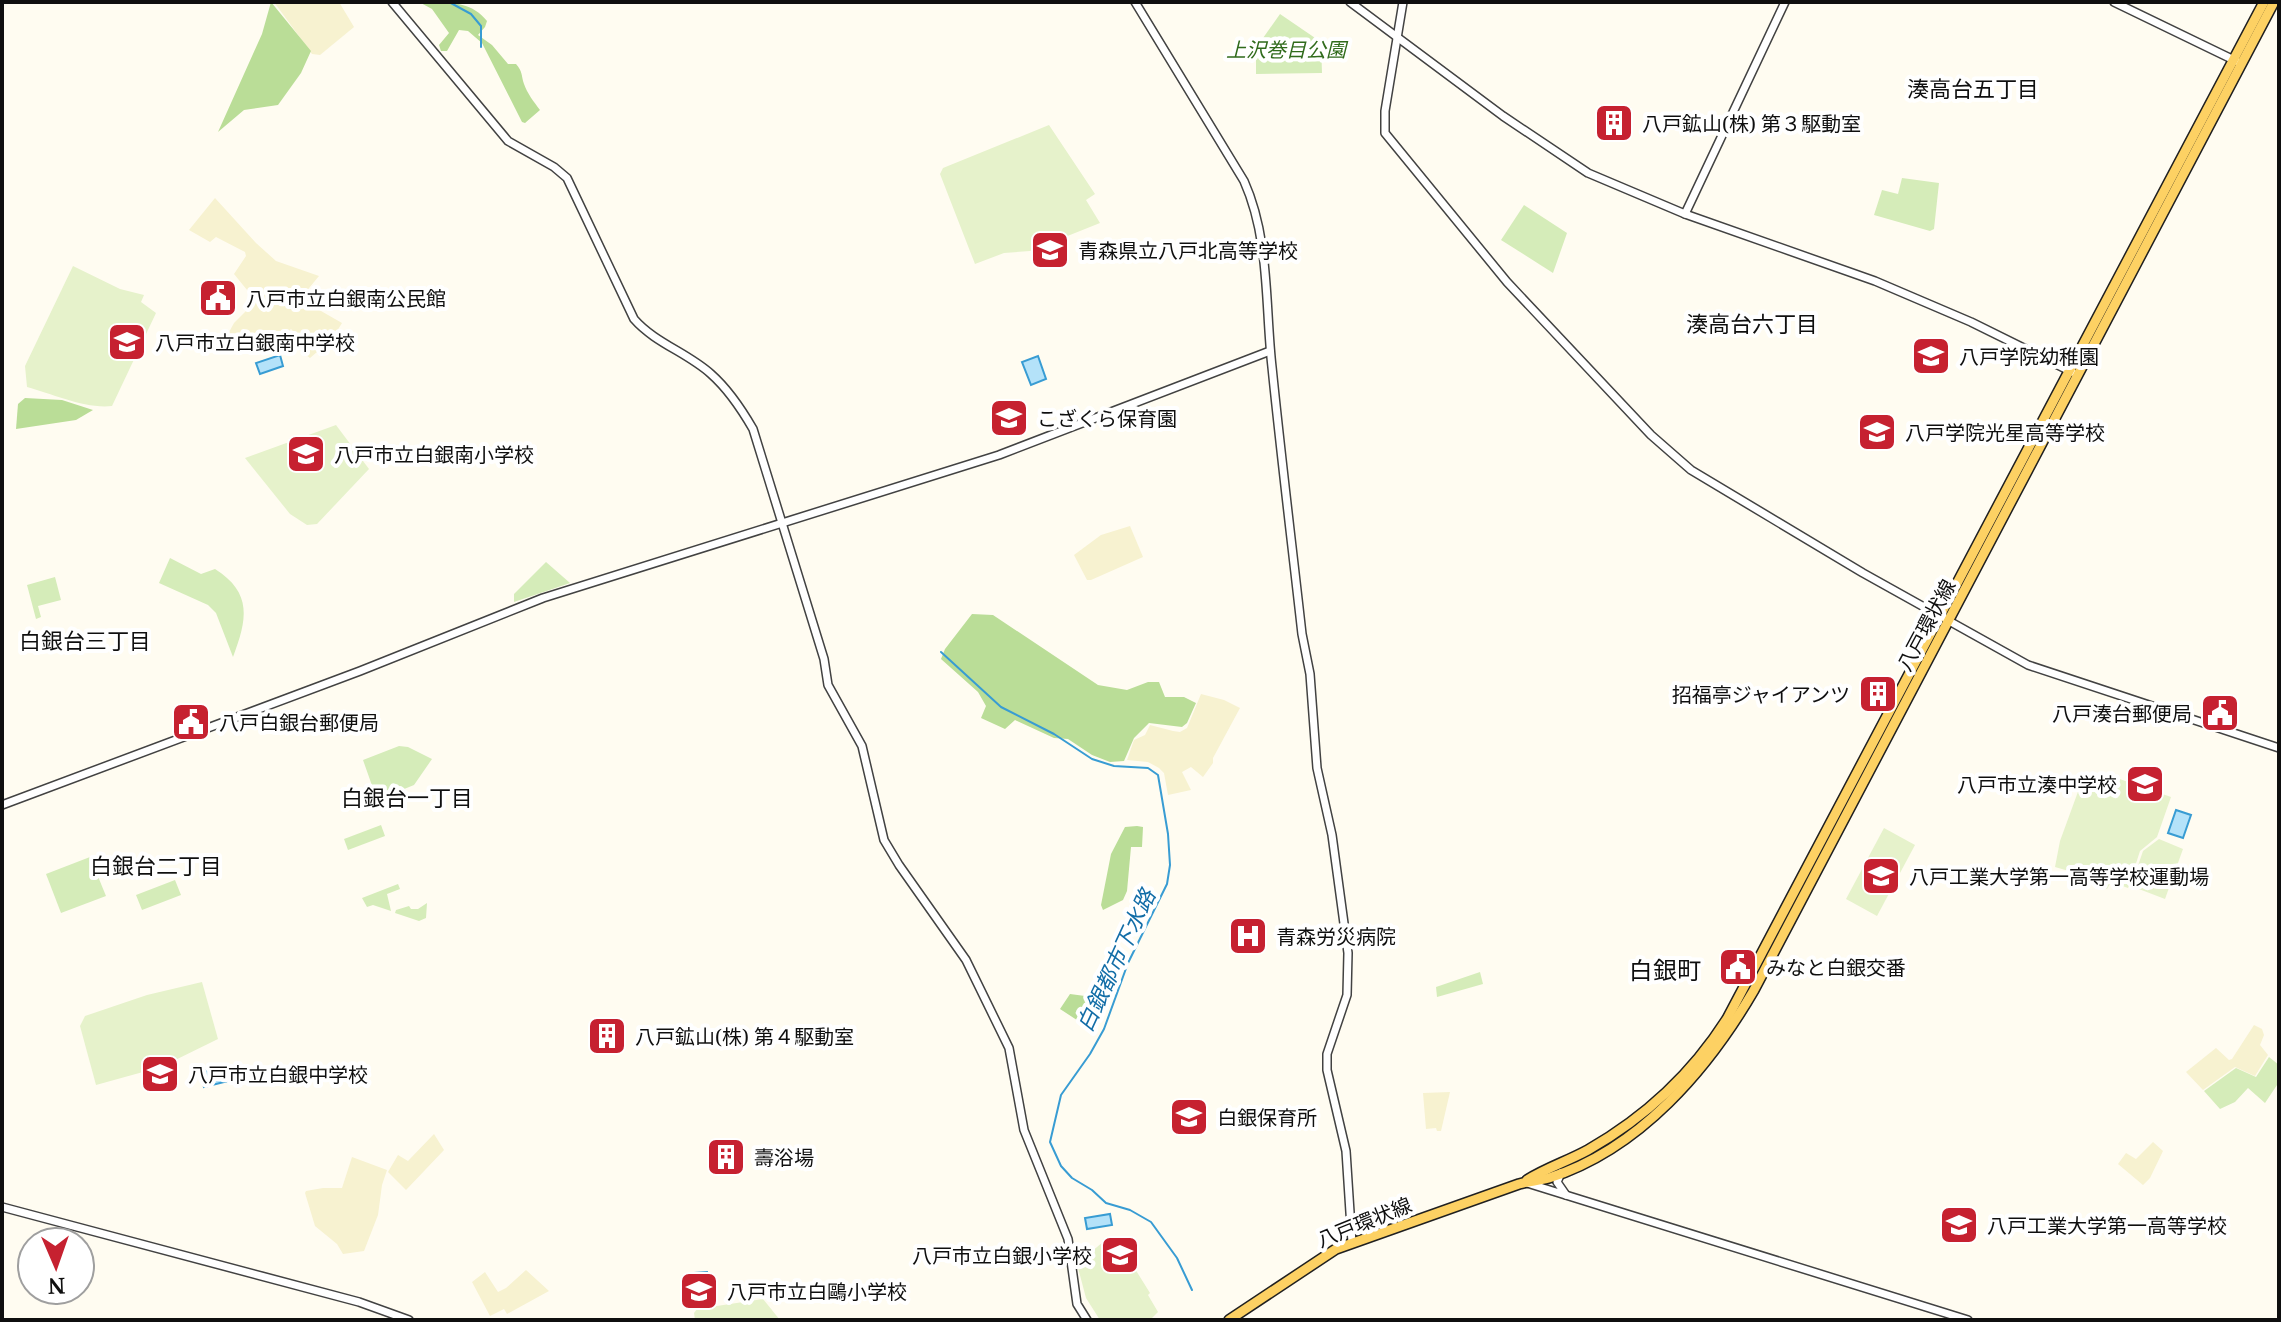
<svg xmlns="http://www.w3.org/2000/svg" width="2281" height="1322" font-family="'Noto Serif','Noto Sans JP',serif">
	<style>
		.farmland { fill: #f7f2d0 }
		.green { fill: #d5ecb9 }
		.forest { fill: #badd97 }
		.pitch { fill: #e6f2cb }
		.water { fill: #b4e2f9; stroke: #389cd3; stroke-width: 2 }
		.lines { fill: none; stroke-linecap: round; stroke-linejoin: round }
		.stream { stroke: #389cd3; stroke-width: 2 }
		.tertiary-casing { stroke: #424242; stroke-width: 10 }
		.primary-casing { stroke: #202020; stroke-width: 12 }
		.tertiary { stroke: #fff; stroke-width: 7 }
		.primary { stroke: #fdd163; stroke-width: 9 }
		.labels { text-anchor: middle; dominant-baseline: central; stroke-width: 8; stroke-linejoin: round; paint-order: stroke }
		.park-label { font-size: 20px; font-style: italic; fill: #306b1c; stroke: #fff }
		.poi-label { font-size: 20px; fill: #0f0f0f; stroke: #fff; text-anchor: start }
		.street-label { font-size: 20px; fill: #0f0f0f; stroke: #fff }
		.neighbourhood-label { font-size: 22px; fill: #0f0f0f; stroke: #fff }
		.water-label { font-size: 22px; font-style: italic; fill: #126da7; stroke: #fff }
		.quarter-label { font-size: 24px; fill: #0f0f0f; stroke: #fff }
	</style>
	<rect width="100%" height="100%" fill="#fffcf1"/>
	<g class="farmland">
		<path d="M274 2H339L354 27 320 55 312 54Z"/>
		<path d="M215 198 256 243 276 261 319 276 300 299 342 323 337 331 341 335 327 349 310 336 306 340 317 352 310 358 294 346 300 338 291 329 279 340 228 334 234 323 256 301 234 274 246 256 245 252 216 237 210 242 189 230Z"/>
		<path d="M1130 526 1143 557 1091 580H1087L1074 555 1101 535Z"/>
		<path d="M1201 694 1224 700 1240 708 1213 758V763L1203 777 1191 767 1182 772 1191 790 1168 795 1164 773 1159 768 1148 762 1127 760 1134 740 1145 735 1150 725 1173 731 1180 732 1187 728Z"/>
		<path d="M2254 1025 2262 1029 2264 1035 2260 1045 2268 1055 2255 1076 2235 1067 2203 1090 2186 1072 2216 1048 2229 1060 2232 1059Z"/>
		<path d="M1450 1092 1441 1131H1437L1436 1128 1426 1129 1423 1093Z"/>
		<path d="M434 1134 444 1150 406 1190 388 1172 398 1155 408 1161Z"/>
		<path d="M2153 1142 2163 1151 2150 1178 2143 1185 2118 1164 2126 1153 2136 1159Z"/>
		<path d="M352 1157 387 1170 382 1185 378 1215 364 1251 343 1254 337 1244 315 1226 305 1193 306 1191 323 1188H342Z"/>
		<path d="M526 1270 549 1291 507 1314 504 1309 490 1316 472 1282 485 1272 498 1292 506 1288Z"/>
	</g>
	<g class="green">
		<path d="M1280 14 1321 42 1322 73 1256 74V48Z"/>
		<path d="M1902 178 1939 183 1934 229 1930 231 1874 215 1882 190 1898 194Z"/>
		<path d="M1524 205 1567 233 1553 273 1501 240Z"/>
		<path d="M170 558 201 574 215 569C253 593 247 620 233 657L216 613 208 605 159 583Z"/>
		<path d="M546 562 570 583 514 602V594Z"/>
		<path d="M55 577 61 600 38 606 41 617 36 619 27 585Z"/>
		<path d="M399 746 408 747 432 759 414 785 387 796 384 793 375 794 363 760Z"/>
		<path d="M381 825 385 836 348 850 344 839Z"/>
		<path d="M90 857 106 896 61 913 46 874Z"/>
		<path d="M175 880 181 895 142 910 136 895Z"/>
		<path d="M398 884 400 889 387 894 391 911 373 905 367 907 362 898Z"/>
		<path d="M427 903 426 918 419 921 395 913 396 910 409 906 411 909H418Z"/>
		<path d="M1480 972 1483 984 1437 997 1436 987Z"/>
		<path d="M2269 1057 2279 1065V1082L2265 1103 2248 1088 2235 1102 2220 1109 2204 1091 2236 1068 2256 1077Z"/>
	</g>
	<g class="forest">
		<path d="M271 2 311 51 301 73 278 105 244 110 218 132 262 34Z"/>
		<path d="M419 2C445 2 471 0 487 21L485 27 478 35 492 45 508 64H516C523 72 521 75 524 84 527 93 534 102 540 110L525 123 522 122 482 43 468 31 459 30 447 51H441L439 45 449 33 432 9Z"/>
		<path d="M25 398 62 400 93 410 76 420 16 429 18 404Z"/>
		<path d="M972 614 993 615 1098 685 1127 690 1148 682H1159L1165 697H1184L1196 703 1187 723 1182 727 1149 723 1134 738 1124 761 1110 762 1092 755 1068 739 1054 738 1015 720 1005 729 981 718 986 706 978 692 941 659 945 649Z"/>
		<path d="M1137 826 1143 827 1142 847H1131L1127 891 1123 900 1103 910 1101 905 1111 854 1125 827Z"/>
		<path d="M1127 952 1106 1010 1098 1026 1083 1024 1060 1009 1070 994 1085 996 1106 966 1116 964Z"/>
	</g>
	<g class="pitch">
		<path d="M1049 125 1095 194 1086 200 1100 223 1030 251 1004 253 975 264 940 174 943 168Z"/>
		<path d="M73 266 120 289 144 295 141 302 156 313 112 406C85 409 53 394 27 387L25 366Z"/>
		<path d="M336 425 369 469 317 524 307 525 290 514 245 458Z"/>
		<path d="M2111 776 2171 797 2157 837 2140 851 2128 888 2111 882 2107 889 2086 876 2055 867 2060 841 2083 778 2106 787Z"/>
		<path d="M1884 828 1915 845 1877 916 1846 899Z"/>
		<path d="M2159 839 2183 849 2165 899 2131 886 2143 851Z"/>
		<path d="M202 982 218 1039 161 1067 96 1085 80 1026 85 1016 147 995Z"/>
		<path d="M1110 1236 1117 1240 1150 1293 1148 1295 1158 1312 1150 1320H1100L1086 1298 1077 1264Z"/>
		<path d="M763 1299 780 1320H695L694 1313 697 1309Z"/>
	</g>
	<g class="water">
		<path d="M280 355 283 366 260 374 256 363Z"/>
		<path d="M1038 356 1046 379 1031 385 1022 362Z"/>
		<path d="M2176 810 2191 815 2183 838 2168 833Z"/>
		<path d="M224 1065 228 1081 204 1087 200 1072Z"/>
		<path d="M1110 1214 1112 1225 1087 1229 1085 1218Z"/>
		<path d="M707 1272 709 1296 698 1297 695 1273Z"/>
	</g>
	<g class="lines">
		<g class="stream">
			<path d="M449 2 471 14 481 26V47"/>
			<path d="M941 652 1001 707 1054 734 1092 759 1114 766 1148 768 1158 775 1168 834 1170 865 1167 884 1128 963 1104 1029 1090 1054 1061 1095 1050 1142 1061 1166 1072 1178 1092 1190 1106 1203 1130 1210 1151 1222 1177 1258 1192 1290"/>
		</g>
		<defs>
			<g id="tertiary">
				<path d="M392 2 508 141 554 167 567 178 634 319C655 343 688 353 711 374 728 389 742 410 753 429L824 659 828 685 862 746 884 840 899 865 966 960 1009 1048 1024 1130 1068 1239 1077 1304 1087 1320"/>
				<path d="M1135 2 1244 181C1270 239 1265 305 1272 367 1281 456 1292 545 1302 634L1310 674 1317 768 1332 835 1348 953 1347 995 1327 1054V1070L1346 1151 1352 1243"/>
				<path d="M1350 2 1503 116 1588 173 1685 214 1875 281 1971 322 2072 372"/>
				<path d="M1403 2 1385 111V133L1507 282 1651 435 1691 470 1863 573 2028 665 2279 748"/>
				<path d="M2114 2 2238 62"/>
				<path d="M1685 214 1785 2"/>
				<path d="M2 805 360 671 543 598 999 455 1270 351"/>
				<path d="M1561 1173 1557 1182 1566 1195"/>
				<path d="M1527 1183 1968 1320"/>
				<path d="M2 1207 359 1302 409 1320"/>
			</g>
			<g id="primary">
				<path d="M1527 1180C1546 1168 1568 1161 1588 1150 1644 1118 1692 1074 1727 1019L2264 2"/>
				<path d="M1229 1320 1336 1249 1519 1184C1529 1181 1539 1181 1549 1178 1640 1149 1708 1069 1754 990L2274 2"/>
			</g>
		</defs>
		<use href="#tertiary" class="tertiary-casing"/>
		<use href="#primary" class="primary-casing"/>
		<use href="#tertiary" class="tertiary"/>
		<use href="#primary" class="primary"/>
	</g>
	<defs>
		<symbol id="building-square" viewBox="-11 -11 22 22"><rect x="-9" y="-9" width="18" height="18" rx="4" fill="#c62130" stroke="#fff"/><path d="M-4-6H4V6H1V3H-1V6H-4ZM-2.5-4.3h1.7v1.8h-1.7ZM.8-4.3h1.7v1.8H.8ZM-2.5-1h1.7V.8h-1.7ZM.8-1h1.7V.8H.8Z" fill="#fff"/></symbol>
		<symbol id="school-square" viewBox="-11 -11 22 22"><rect x="-9" y="-9" width="18" height="18" rx="4" fill="#c62130" stroke="#fff"/><path d="M0-5L7-2L0 1L-7-2ZM-4 1L0 2.5L4 1V4Q0 6-4 4Z" fill="#fff"/></symbol>
		<symbol id="civic-square" viewBox="-11 -11 22 22"><rect x="-9" y="-9" width="18" height="18" rx="4" fill="#c62130" stroke="#fff"/><path d="M-.6-6.5H3V-4.5H.6V-3L4-1V1h2V6H-6V1h2V-1L-.6-3ZM-1.2 2.5V6h2.4V2.5Z" fill="#fff"/></symbol>
		<symbol id="hospital-square" viewBox="-11 -11 22 22"><rect x="-9" y="-9" width="18" height="18" rx="4" fill="#c62130" stroke="#fff"/><path d="M-5-5h3v3.5h4V-5h3V5h-3V1.5h-4V5h-3Z" fill="#fff"/></symbol>
	</defs>
	<g fill-rule="evenodd">
		<use href="#building-square" x="1592" y="101" width="44" height="44"/>
		<use href="#school-square" x="1028" y="228" width="44" height="44"/>
		<use href="#civic-square" x="196" y="276" width="44" height="44"/>
		<use href="#school-square" x="105" y="320" width="44" height="44"/>
		<use href="#school-square" x="1909" y="334" width="44" height="44"/>
		<use href="#school-square" x="987" y="396" width="44" height="44"/>
		<use href="#school-square" x="1855" y="410" width="44" height="44"/>
		<use href="#school-square" x="284" y="432" width="44" height="44"/>
		<use href="#building-square" x="1856" y="672" width="44" height="44"/>
		<use href="#civic-square" x="2198" y="691" width="44" height="44"/>
		<use href="#civic-square" x="169" y="700" width="44" height="44"/>
		<use href="#school-square" x="2123" y="762" width="44" height="44"/>
		<use href="#school-square" x="1859" y="854" width="44" height="44"/>
		<use href="#hospital-square" x="1226" y="914" width="44" height="44"/>
		<use href="#civic-square" x="1716" y="945" width="44" height="44"/>
		<use href="#building-square" x="585" y="1014" width="44" height="44"/>
		<use href="#school-square" x="138" y="1052" width="44" height="44"/>
		<use href="#school-square" x="1167" y="1095" width="44" height="44"/>
		<use href="#building-square" x="704" y="1135" width="44" height="44"/>
		<use href="#school-square" x="1937" y="1203" width="44" height="44"/>
		<use href="#school-square" x="1098" y="1233" width="44" height="44"/>
		<use href="#school-square" x="677" y="1269" width="44" height="44"/>
	</g>
	<g class="labels">
		<g class="park-label">
			<text x="1286" y="49">上沢巻目公園</text>
		</g>
		<g class="poi-label">
			<text x="1642" y="123">八戸鉱山(株) 第３駆動室</text>
			<text x="1078" y="250">青森県立八戸北高等学校</text>
			<text x="246" y="298">八戸市立白銀南公民館</text>
			<text x="155" y="342">八戸市立白銀南中学校</text>
			<text x="1959" y="356">八戸学院幼稚園</text>
			<text x="1037" y="418">こざくら保育園</text>
			<text x="1905" y="432">八戸学院光星高等学校</text>
			<text x="334" y="454">八戸市立白銀南小学校</text>
			<text x="1850" y="694" text-anchor="end">招福亭ジャイアンツ</text>
			<text x="2192" y="713" text-anchor="end">八戸湊台郵便局</text>
			<text x="219" y="722">八戸白銀台郵便局</text>
			<text x="2117" y="784" text-anchor="end">八戸市立湊中学校</text>
			<text x="1909" y="876">八戸工業大学第一高等学校運動場</text>
			<text x="1276" y="936">青森労災病院</text>
			<text x="1766" y="967">みなと白銀交番</text>
			<text x="635" y="1036">八戸鉱山(株) 第４駆動室</text>
			<text x="188" y="1074">八戸市立白銀中学校</text>
			<text x="1217" y="1117">白銀保育所</text>
			<text x="754" y="1157">壽浴場</text>
			<text x="1987" y="1225">八戸工業大学第一高等学校</text>
			<text x="1092" y="1255" text-anchor="end">八戸市立白銀小学校</text>
			<text x="727" y="1291">八戸市立白鷗小学校</text>
		</g>
		<g class="street-label">
			<text transform="translate(1926 625) rotate(-62)">八戸環状線</text>
			<text transform="translate(1364 1222) rotate(-22)">八戸環状線</text>
		</g>
		<g class="neighbourhood-label">
			<text x="1973" y="88">湊高台五丁目</text>
			<text x="1752" y="323">湊高台六丁目</text>
			<text x="85" y="640">白銀台三丁目</text>
			<text x="407" y="797">白銀台一丁目</text>
			<text x="156" y="865">白銀台二丁目</text>
		</g>
		<g class="water-label">
			<text transform="translate(1115 960) rotate(-65)">白銀都市下水路</text>
		</g>
		<g class="quarter-label">
			<text x="1665" y="969">白銀町</text>
		</g>
	</g>
	<rect width="2281" height="1322" fill="none" stroke="#0f0f0f" stroke-width="8"/>
	<g transform="translate(56 1266) rotate(178)"><circle r="38" fill="#ffffff" stroke="#9f9f9f" stroke-width="2"/>
	<path d="M0-6L14 30L0 20L-14 30Z" fill="#c62130"/>
	<text y="-12" font-size="22" font-weight="bold" text-anchor="middle" fill="#0f0f0f">N</text>
	</g>
</svg>
